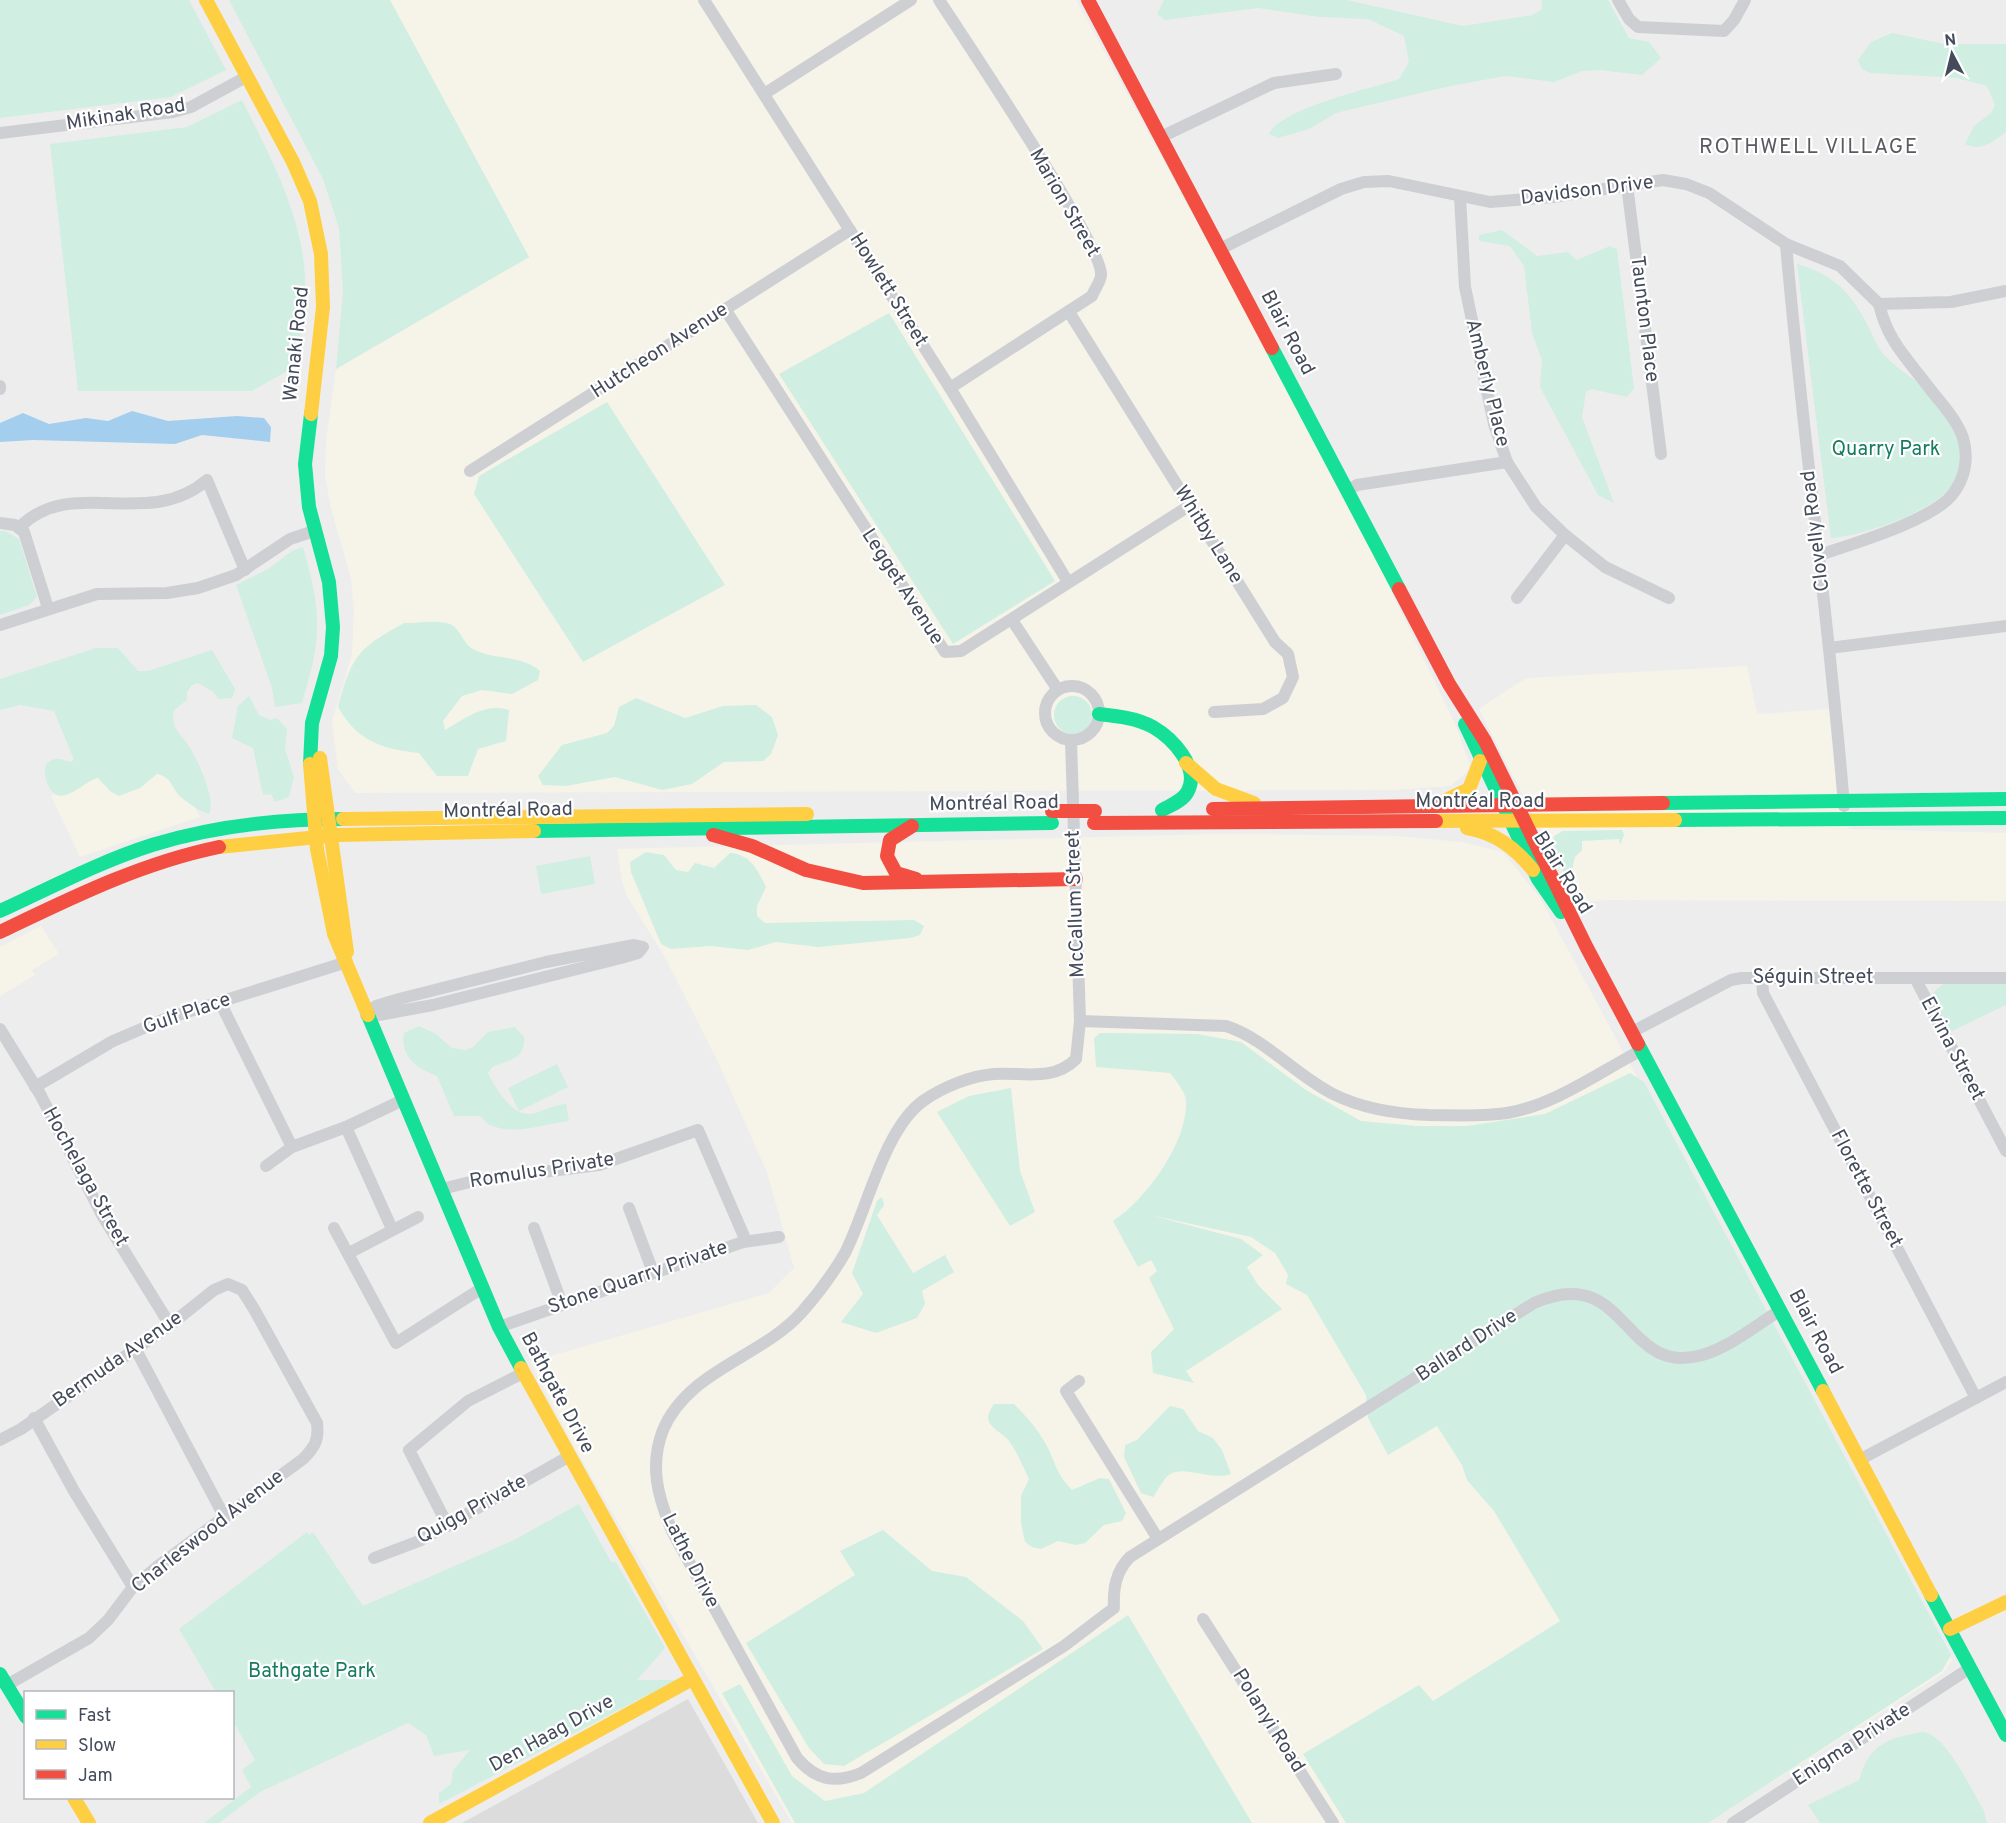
<svg xmlns="http://www.w3.org/2000/svg" width="2006" height="1823" font-family="Overpass,sans-serif">
	<style>
		.commercial { fill: #f6f4e8 }
		.education { fill: #dcdcdd }
		.green { fill: #d0eee2 }
		.water { fill: #a3ceee }
		.lines { fill: none; stroke-linecap: round; stroke-linejoin: round }
		.street { stroke: #cecfd3; stroke-width: 12 }
		.fast { stroke: #16e098; stroke-width: 14 }
		.slow { stroke: #ffcf43; stroke-width: 14 }
		.jam { stroke: #f24e42; stroke-width: 14 }
		.jam-bridge { stroke: #f24e42; stroke-width: 14 }
		.labels { text-anchor: middle; dominant-baseline: central; stroke-width: 4.5; stroke-linejoin: round; paint-order: stroke }
		.street-label { font-size: 20px; fill: #444b5a; stroke: #fff }
		.park-label { font-size: 20px; fill: #147c5f; stroke: #fff }
		.neighbourhood-label { font-size: 21px; letter-spacing: 1.5px; fill: #595b61; stroke: #fff }
	</style>
	<rect width="100%" height="100%" fill="#eeeded"/>
	<g class="commercial">
		<path d="M390 0H1076L1338 481 1455 724 1471 768 1451 786 1390 790 355 793 338 769 332 722 352 654 354 610 351 579 330 504 325 475 326 441 336 369 529 257Z"/>
		<path d="M1747 666 1757 714 1842 708 1849 829 2006 833V901L1605 900 1578 903 1479 709 1526 678Z"/>
		<path d="M173 763 200 817 80 857 51 796 97 775Z"/>
		<path d="M1218 834 1396 836 1462 842 1503 852 1540 898 1952 1660 1943 1673 1708 1823H792L575 1448 530 1362 769 1293 794 1268 767 1172 718 1062 665 957 628 898 622 882 617 849Z"/>
		<path d="M41 926 59 954 32 970 35 975 0 996V947Z"/>
	</g>
	<path class="education" d="M688 1699 758 1823H462Z"/>
	<g class="green">
		<path d="M0 0H189L226 70 171 97 0 118Z"/>
		<path d="M229 0H390L529 257 336 369 343 291 339 228 323 179Z"/>
		<path d="M1164 0H1347L1463 26 1533 15 1542 9V0H1608L1629 38 1649 42 1661 58 1642 75 1600 70 1582 71 1554 82 1506 76 1450 86 1336 113 1309 129 1278 138 1269 134C1281 108 1370 89 1399 79L1409 62 1404 36 1368 19 1319 17 1258 8 1165 20 1157 14Z"/>
		<path d="M1892 33 1944 44H2006V132C1992 142 1982 152 1965 144L1974 126 1991 113 1995 105 1987 86 1957 78 1871 73 1862 69 1858 60 1871 42Z"/>
		<path d="M242 100C270 157 302 213 305 278 306 307 300 337 296 366L252 391H78L50 144 187 127Z"/>
		<path d="M1502 230 1537 256 1568 252 1577 260 1610 246 1617 249 1634 388 1627 397 1591 389 1586 392 1582 417 1614 503 1598 495 1540 387 1542 360 1532 333 1524 266 1510 246 1479 241V235Z"/>
		<path d="M1797 264C1834 274 1852 294 1869 328 1874 339 1879 351 1888 359 1898 369 1910 376 1921 385 1931 394 1957 433 1960 447 1962 455 1960 470 1957 478 1942 510 1863 536 1831 538Z"/>
		<path d="M889 313 1055 581 953 644 779 374Z"/>
		<path d="M607 402 725 585 583 662 474 494 479 476Z"/>
		<path d="M0 531H5L19 539 37 597 29 605 0 615Z"/>
		<path d="M303 547C322 614 322 637 302 703L275 707 272 688 236 585 268 569 292 551Z"/>
		<path d="M404 623C417 623 433 620 446 623 461 625 461 644 475 650 495 660 523 655 540 671L538 680 512 694 482 690 462 696 443 721 445 730C464 719 486 702 509 710L506 741 478 749 468 776H437L419 753C382 749 357 741 338 707 352 656 357 649 404 623Z"/>
		<path d="M96 648H118L138 671H148L212 650 235 689 232 698 219 699 212 691 198 683 192 685 187 692V700L174 710C170 730 183 735 192 751 199 764 216 800 209 814 204 814 181 799 177 793 171 784 170 777 157 774L140 788 119 796 110 791 98 778C83 781 61 810 49 787 45 779 44 773 46 764 57 756 59 759 71 762L74 760 54 711 20 705 0 710V679Z"/>
		<circle cx="1073" cy="715" r="19"/>
		<path d="M249 696 259 715 270 720 277 718 287 729 285 749 294 777 289 797 275 802 271 794 263 795 253 748 232 738 238 706Z"/>
		<path d="M636 698 685 718 723 706 756 705 772 717 778 735 771 754 763 761 724 762 692 784 662 790 615 777 566 786 543 785 538 776 562 745 607 733 614 726 619 707Z"/>
		<path d="M1622 830 1624 835 1620 845 1619 839 1582 841V850L1575 857 1573 865V884L1570 886 1553 849 1554 836 1563 831Z"/>
		<path d="M646 852 664 855 676 870 688 872 695 863 714 868 730 853C750 854 758 870 766 887L757 906V916L765 923 914 920 924 926 920 935 910 938 818 947 776 942 748 950 710 946 671 949 661 944 631 872 630 862Z"/>
		<path d="M590 856 595 884 541 894 536 866Z"/>
		<path d="M1943 984H2006V1005L1950 1032 1933 998 1934 992Z"/>
		<path d="M419 1026 436 1034 452 1048 466 1050 473 1047 488 1032 515 1027 524 1037C526 1060 508 1060 492 1067L488 1073C495 1087 511 1115 529 1114 540 1114 550 1105 566 1104L569 1121C543 1124 515 1136 490 1125 485 1123 484 1119 480 1116H454L437 1076C417 1069 400 1057 404 1033Z"/>
		<path d="M1100 1033 1197 1034 1241 1042 1306 1090 1361 1121 1417 1126H1467L1545 1114 1630 1073 1644 1082 1951 1655 1942 1671 1708 1823H1346L1303 1754 1419 1685 1433 1701 1560 1621 1494 1511 1467 1480 1462 1465 1437 1426 1388 1455 1368 1418 1366 1395 1307 1295 1286 1284 1288 1275 1275 1253 1251 1237 1150 1215 1241 1239 1263 1255 1247 1267 1258 1285 1282 1309 1186 1371 1194 1383 1153 1373 1151 1352 1174 1329 1149 1278 1157 1271 1151 1260 1138 1267 1113 1221C1146 1200 1188 1142 1186 1101 1186 1092 1175 1080 1170 1073L1096 1067 1094 1038Z"/>
		<path d="M557 1064 568 1087 519 1111 508 1088Z"/>
		<path d="M1011 1088 1020 1171 1035 1212 1010 1226 937 1112 969 1096Z"/>
		<path d="M882 1197 884 1205 877 1215 913 1273 945 1255 954 1272 922 1291 925 1304 917 1318 876 1333 841 1322 863 1294 852 1273 877 1201Z"/>
		<path d="M994 1404H1014C1024 1414 1037 1428 1044 1441 1056 1461 1054 1471 1072 1490L1100 1478 1109 1479 1126 1513 1122 1521 1104 1525 1085 1543 1076 1545 1058 1541 1041 1549 1032 1547 1025 1542 1021 1523V1496L1029 1479C1023 1467 1017 1452 1009 1441 999 1428 978 1426 994 1404Z"/>
		<path d="M1170 1406 1183 1409 1198 1431 1213 1438 1222 1450 1231 1474C1211 1481 1185 1465 1170 1474 1164 1478 1158 1490 1153 1497L1141 1493 1124 1457 1125 1445 1137 1440Z"/>
		<path d="M579 1504 611 1562H616L665 1648 637 1680H676L439 1804V1793L451 1784 453 1770 470 1750 434 1756 426 1735 408 1723 260 1792 219 1823H204L251 1787 242 1770 255 1760 233 1721 232 1692H216L179 1629 307 1532 309 1535 313 1532 363 1606 512 1541Z"/>
		<path d="M883 1530 932 1571 966 1577 1023 1621 1043 1649 844 1766 824 1764 809 1748 746 1643 855 1575 840 1551Z"/>
		<path d="M1128 1615 1252 1823H795L722 1693 740 1684 792 1776 825 1801 864 1793Z"/>
		<path d="M1923 1732C1946 1734 1972 1791 1984 1811L1987 1823H1820L1808 1805 1859 1780C1870 1743 1888 1738 1923 1732Z"/>
	</g>
	<path class="water" d="M132 411 168 421 237 416 264 418 271 427 270 442 202 435 175 444 33 440 0 442V423L23 413 49 424 86 418 108 421Z"/>
	<g class="lines">
		<g class="street">
			<path d="M704 0 950 388 1068 582"/>
			<path d="M939 0C963 37 1104 247 1101 275 1101 281 1094 290 1092 296L950 388"/>
			<path d="M1618 0 1629 19 1638 27 1724 31 1734 20 1745 0"/>
			<path d="M764 94 911 0"/>
			<path d="M0 133 173 112 191 107 246 77"/>
			<path d="M1161 137 1274 83 1336 74"/>
			<path d="M1627 185 1661 454"/>
			<path d="M1460 197 1465 287 1494 424 1507 462 1536 507 1565 535 1605 567 1669 598"/>
			<path d="M1786 244C1802 432 1829 618 1844 806"/>
			<path d="M1220 249 1341 189 1364 182 1389 181 1490 202 1553 197 1663 180 1686 184 1709 193 1786 244 1840 266 1879 304 1951 302 2006 291"/>
			<path d="M725 309 945 652 961 651 1189 506"/>
			<path d="M1069 312 1275 642 1288 654 1293 677 1283 698 1263 709 1214 712"/>
			<path d="M0 386V389"/>
			<path d="M470 471 850 230"/>
			<path d="M1348 490 1357 485 1507 462"/>
			<path d="M0 523 15 525 24 532 48 608"/>
			<path d="M20 527C71 475 148 531 207 480L245 570"/>
			<path d="M1819 555C1852 544 1931 521 1952 495 1965 479 1969 458 1963 438 1957 420 1942 404 1930 389 1907 358 1888 342 1879 304"/>
			<path d="M1517 598 1565 535"/>
			<path d="M1012 620 1058 690"/>
			<path d="M0 625 97 594 167 593 198 588 236 575 290 539 314 531"/>
			<path d="M1829 648 2006 626"/>
			<circle cx="1072" cy="713" r="27"/>
			<path d="M1071 740 1080 1021 1076 1059C1053 1082 1023 1072 994 1074 970 1076 943 1087 923 1101 884 1129 867 1210 845 1253 834 1272 817 1295 802 1312 761 1358 688 1370 663 1430 649 1466 658 1497 672 1531L797 1758C816 1780 834 1784 861 1773L1064 1646 1114 1608C1113 1588 1116 1571 1130 1557L1534 1303C1628 1261 1622 1378 1702 1355 1730 1347 1756 1325 1781 1310"/>
			<path d="M634 945 643 947 638 953 621 958 433 1005 379 1015H366L376 1006 399 999 546 962Z"/>
			<path d="M1762 978 1763 993 1976 1398"/>
			<path d="M1915 978 2006 1151"/>
			<path d="M220 1002 292 1147"/>
			<path d="M1080 1021 1226 1026C1266 1039 1295 1075 1333 1094 1363 1109 1396 1114 1429 1115 1455 1115 1481 1117 1507 1113 1555 1105 1599 1072 1642 1050"/>
			<path d="M0 1029 40 1094 102 1215 170 1325"/>
			<path d="M1632 1032 1731 980 1742 978H2006"/>
			<path d="M35 1087 113 1041 165 1019 347 962"/>
			<path d="M346 1127 392 1229"/>
			<path d="M266 1166 292 1147 346 1127 403 1100"/>
			<path d="M442 1189 478 1180 599 1165 698 1130 746 1241"/>
			<path d="M629 1208 653 1272"/>
			<path d="M334 1228 396 1343 482 1288"/>
			<path d="M534 1228 562 1304"/>
			<path d="M349 1253 418 1217"/>
			<path d="M499 1327 743 1242 779 1237"/>
			<path d="M135 1348 225 1518"/>
			<path d="M1079 1381 1066 1391 1158 1539"/>
			<path d="M34 1418 74 1491 133 1587"/>
			<path d="M0 1440 21 1429 170 1325 214 1290 228 1284 242 1290 254 1309 317 1423C319 1440 315 1447 303 1459L158 1566 133 1587 108 1620 89 1638 7 1685"/>
			<path d="M1861 1459 2006 1382"/>
			<path d="M448 1526 409 1450 468 1401 523 1373"/>
			<path d="M374 1558 419 1541 568 1457"/>
			<path d="M1203 1619 1333 1823"/>
			<path d="M1733 1823 1970 1668"/>
		</g>
		<g class="fast">
			<path d="M1272 348 1399 589"/>
			<path d="M1099 714C1117 716 1137 718 1153 727 1172 738 1200 767 1188 791 1183 801 1171 805 1162 810"/>
			<path d="M1465 724 1538 879 1561 912"/>
			<path d="M310 764 312 723 331 656 333 627 329 582 309 507 305 464 311 414"/>
			<path d="M1663 803 2006 799"/>
			<path d="M1675 820 2006 818"/>
			<path d="M534 831 1052 823"/>
			<path d="M0 911C50 888 99 862 152 845 214 826 278 819 343 819"/>
			<path d="M368 1015 499 1327 521 1368"/>
			<path d="M1638 1044 1823 1391"/>
			<path d="M1931 1595 2006 1735"/>
			<path d="M0 1674 26 1717"/>
		</g>
		<g class="slow">
			<path d="M206 0 293 162 310 201 321 254 323 307 311 414"/>
			<path d="M320 758 347 952"/>
			<path d="M1186 763 1216 789 1254 803"/>
			<path d="M310 764 317 849 334 934 368 1015"/>
			<path d="M1444 801 1469 789 1480 761"/>
			<path d="M343 819 807 814"/>
			<path d="M1436 821 1675 820"/>
			<path d="M1467 828C1496 833 1515 848 1533 870"/>
			<path d="M219 847 337 835 534 831"/>
			<path d="M521 1368 773 1823"/>
			<path d="M1823 1391 1931 1595"/>
			<path d="M1950 1629 2006 1602"/>
			<path d="M74 1798 89 1823"/>
			<path d="M430 1823 692 1679"/>
		</g>
		<g class="jam">
			<path d="M1088 0 1272 348"/>
			<path d="M1399 589 1449 684 1485 741 1587 948 1638 1044"/>
			<path d="M1213 809 1663 803"/>
			<path d="M1094 823 1436 821"/>
			<path d="M912 826 890 840 887 856 896 873 916 879"/>
			<path d="M713 835 752 846 806 870 863 883 1076 879"/>
			<path d="M0 932C71 898 141 863 219 847"/>
		</g>
		<path class="jam-bridge" d="M1052 811H1095"/>
	</g>
	<g class="labels">
		<g class="street-label">
			<text transform="translate(126 115) rotate(-9)">Mikinak Road</text>
			<text transform="translate(1587 191) rotate(-7)">Davidson Drive</text>
			<text transform="translate(1064 203) rotate(60)">Marion Street</text>
			<text transform="translate(888 290) rotate(58)">Howlett Street</text>
			<text transform="translate(1644 319) rotate(83)">Taunton Place</text>
			<text transform="translate(1287 333) rotate(62)">Blair Road</text>
			<text transform="translate(297 344) rotate(-84)">Wanaki Road</text>
			<text transform="translate(660 351) rotate(-33)">Hutcheon Avenue</text>
			<text transform="translate(1487 383) rotate(76)">Amberly Place</text>
			<text transform="translate(1816 531) rotate(-97)">Clovelly Road</text>
			<text transform="translate(1208 535) rotate(58)">Whitby Lane</text>
			<text transform="translate(902 587) rotate(57)">Legget Avenue</text>
			<text x="1480" y="802">Montréal Road</text>
			<text transform="translate(994 804) rotate(-1)">Montréal Road</text>
			<text transform="translate(508 811) rotate(-1)">Montréal Road</text>
			<text transform="translate(1562 873) rotate(58)">Blair Road</text>
			<text transform="translate(1076 904) rotate(-92)">McCallum Street</text>
			<text x="1813" y="978">Séguin Street</text>
			<text transform="translate(187 1014) rotate(-19)">Gulf Place</text>
			<text transform="translate(1952 1049) rotate(62)">Elvina Street</text>
			<text transform="translate(542 1171) rotate(-9)">Romulus Private</text>
			<text transform="translate(85 1177) rotate(61)">Hochelaga Street</text>
			<text transform="translate(1866 1189) rotate(62)">Florette Street</text>
			<text transform="translate(638 1278) rotate(-19)">Stone Quarry Private</text>
			<text transform="translate(1815 1332) rotate(62)">Blair Road</text>
			<text transform="translate(1467 1346) rotate(-33)">Ballard Drive</text>
			<text transform="translate(118 1360) rotate(-35)">Bermuda Avenue</text>
			<text transform="translate(557 1393) rotate(62)">Bathgate Drive</text>
			<text transform="translate(472 1510) rotate(-29)">Quigg Private</text>
			<text transform="translate(208 1532) rotate(-38)">Charleswood Avenue</text>
			<text transform="translate(690 1561) rotate(63)">Lathe Drive</text>
			<text transform="translate(1268 1721) rotate(58)">Polanyi Road</text>
			<text transform="translate(552 1734) rotate(-29)">Den Haag Drive</text>
			<text transform="translate(1852 1745) rotate(-33)">Enigma Private</text>
		</g>
		<g class="park-label">
			<text x="1886" y="450">Quarry Park</text>
			<text x="312" y="1672">Bathgate Park</text>
		</g>
		<g class="neighbourhood-label">
			<text x="1809" y="147">ROTHWELL VILLAGE</text>
		</g>
	</g>
	<rect x="24" y="1691" width="210" height="108" fill="#ffffff" stroke="#b4b7bd" stroke-width="1.5"/>
	<rect x="36" y="1710" width="30" height="9" fill="#16e098" stroke="#b4b7bd" stroke-width="1.5"/>
	<text x="78" y="1721" font-size="18" fill="#444b5a">Fast</text>
	<rect x="36" y="1740" width="30" height="9" fill="#ffcf43" stroke="#b4b7bd" stroke-width="1.5"/>
	<text x="78" y="1751" font-size="18" fill="#444b5a">Slow</text>
	<rect x="36" y="1770" width="30" height="9" fill="#f24e42" stroke="#b4b7bd" stroke-width="1.5"/>
	<text x="78" y="1781" font-size="18" fill="#444b5a">Jam</text>
	<g transform="translate(1952 54) rotate(353)" stroke="#ffffff" stroke-width="4.5" paint-order="stroke">
	<path d="M0-4.5L10 22L0 15L-10 22Z" fill="#444b5a"/>
	<text y="-9" font-size="16" font-weight="bold" text-anchor="middle" fill="#444b5a">N</text>
	</g>
</svg>
